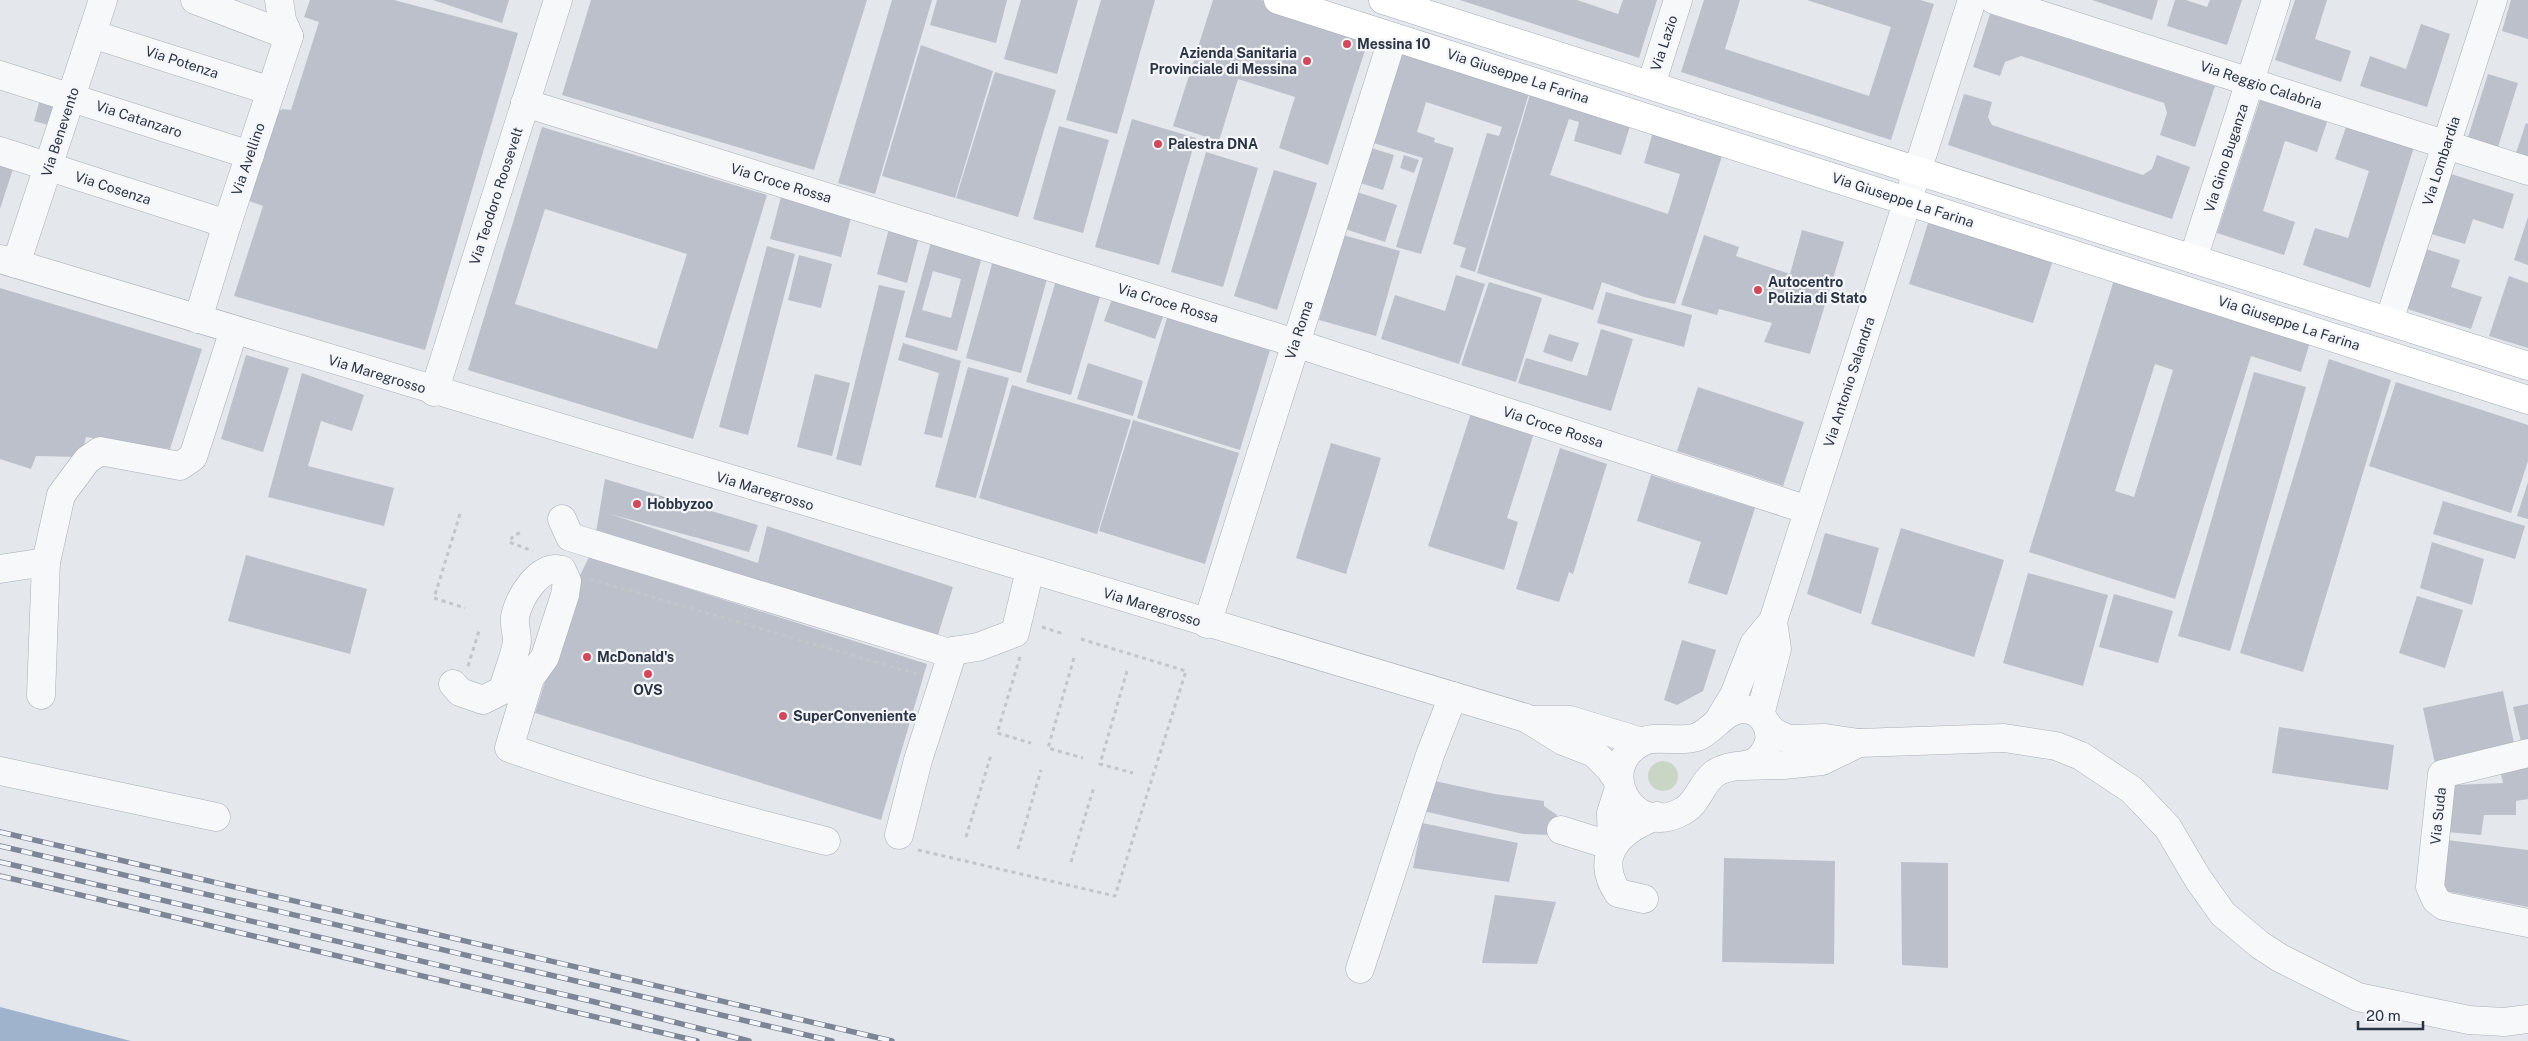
<svg xmlns="http://www.w3.org/2000/svg" width="2528" height="1041" font-family="'Public Sans',sans-serif">
	<style>
		.green { fill: #c9d6c5 }
		.water { fill: #9fb4cc }
		.building { fill: #bbc0ca; fill-rule: evenodd }
		.lines { fill: none; stroke-linecap: round; stroke-linejoin: round }
		.minor-casing { stroke: #a9aeb7; stroke-width: 29 }
		.major-casing { stroke: #a3abb8; stroke-width: 29 }
		.path { stroke: #c2c5cb; stroke-width: 3; stroke-dasharray: 4 4; stroke-linecap: butt }
		.minor { stroke: #f7f8fa; stroke-width: 28 }
		.major { stroke: #fff; stroke-width: 28 }
		.rail-casing { stroke: #7d8696; stroke-width: 5.5 }
		.rail { stroke: #f4f6f9; stroke-width: 4; stroke-dasharray: 11; stroke-linecap: butt }
		.poi-dot { fill: #d1495b; stroke: #f4f6f9; stroke-width: 2 }
		.labels { text-anchor: middle; dominant-baseline: central; stroke-width: 4.5; stroke-linejoin: round; paint-order: stroke }
		.street-label { font-size: 14px; fill: #2b3445; stroke: #f4f6f9 }
		.poi-label { font-size: 14px; font-weight: bold; fill: #2b3445; stroke: #f4f6f9; text-anchor: start }
	</style>
	<rect width="100%" height="100%" fill="#e4e7ec"/>
	<circle class="green" cx="1663" cy="776" r="15"/>
	<path class="water" d="M0 1007 127 1040 131 1041H0Z"/>
	<g class="building">
		<path d="M310 0H394L518 33 425 350 234 296 263 206 246 200 273 113 283 109 291 110 319 22 304 17Z"/>
		<path d="M433 0H509L502 23Z"/>
		<path d="M591 0H867L814 170 562 95Z"/>
		<path d="M892 0H932L875 194 838 183Z"/>
		<path d="M937 0H1007L996 43 930 25Z"/>
		<path d="M1021 0H1078L1057 74 1004 59Z"/>
		<path d="M1101 0H1155L1117 134 1066 120Z"/>
		<path d="M1213 0H1261L1370 35 1328 165 1279 148 1295 97 1238 79 1219 141 1173 126Z"/>
		<path d="M1460 0H1577L1618 14 1623 0H1657L1639 58Z"/>
		<path d="M1704 0H1740L1725 49 1869 96 1891 27 1807 0H1920L1934 4 1891 140 1681 72Z"/>
		<path d="M2092 0H2158L2152 20Z"/>
		<path d="M2175 0H2186L2207 7 2210 0H2242L2227 45 2167 26Z"/>
		<path d="M2295 0H2327L2315 39 2351 51 2341 82 2275 60Z"/>
		<path d="M2511 0H2528V39L2502 31Z"/>
		<path d="M1990 14 2215 86 2195 147 2160 135 2167 113 2164 103 2021 56 2005 62 2000 76 1973 67Z"/>
		<path d="M2421 24 2450 34 2427 107 2360 86 2370 56 2406 69Z"/>
		<path d="M921 45 993 71 955 198 882 176Z"/>
		<path d="M1396 47 1530 90 1475 272 1460 267 1466 248 1453 244 1487 133 1499 136 1502 127 1426 102 1417 132 1435 138 1434 142 1454 148 1421 254 1396 247 1423 158 1367 141Z"/>
		<path d="M995 72 1056 90 1018 217 956 198Z"/>
		<path d="M2488 74 2518 83 2498 147 2468 137Z"/>
		<path d="M1531 91 1572 107V109L1630 126 1621 155 1574 141 1579 122 1569 119 1550 175 1668 214 1680 174 1644 163 1653 132 1722 156 1675 304 1644 297 1602 282 1593 310 1477 273Z"/>
		<path d="M1964 94 1992 102 1988 117 1992 125 2143 175 2152 169 2157 155 2190 167 2172 219 1948 145Z"/>
		<path d="M40 99 61 106 55 127 34 121Z"/>
		<path d="M2260 100 2327 122 2317 152 2285 141 2263 211 2295 222 2284 255 2217 233Z"/>
		<path d="M1132 119 1196 138 1159 265 1095 247Z"/>
		<path d="M2526 123 2528 124V157L2516 153Z"/>
		<path d="M1059 126 1109 140 1083 233 1033 219Z"/>
		<path d="M542 127 767 195 693 439 468 370ZM545 209 687 254 657 349 515 304Z"/>
		<path d="M2346 127 2414 147 2370 288 2303 265 2315 228 2348 238 2369 171 2335 159Z"/>
		<path d="M1368 147 1394 155 1383 190 1357 182Z"/>
		<path d="M1206 152 1258 168 1223 287 1171 272Z"/>
		<path d="M1404 155 1419 160 1414 173 1400 168Z"/>
		<path d="M0 159 15 163 0 209Z"/>
		<path d="M1274 170 1317 183 1277 310 1234 296Z"/>
		<path d="M2448 173 2514 194 2503 229 2473 219 2465 244 2428 233Z"/>
		<path d="M1357 192 1397 205 1385 242 1345 229Z"/>
		<path d="M781 197 852 214 841 257 770 239Z"/>
		<path d="M2528 217V265L2514 260Z"/>
		<path d="M1929 220 2053 260 2033 323 1909 284Z"/>
		<path d="M891 221 921 229 907 283 877 274Z"/>
		<path d="M1802 230 1844 242 1810 354 1764 342 1772 323 1719 309 1717 315 1681 305 1704 235 1739 247 1736 256 1790 274Z"/>
		<path d="M933 235 984 249 957 351 905 337ZM933 271 961 279 951 318 922 310Z"/>
		<path d="M1343 235 1400 251 1376 336 1319 320Z"/>
		<path d="M767 246 795 254 748 435 719 427Z"/>
		<path d="M2423 248 2460 260 2451 287 2482 297 2471 329 2404 308Z"/>
		<path d="M995 253 1050 268 1021 373 966 358Z"/>
		<path d="M799 255 832 264 821 308 788 300Z"/>
		<path d="M1059 270 1104 283 1071 395 1026 382Z"/>
		<path d="M1456 275 1485 284 1459 364 1381 339 1395 295 1445 311Z"/>
		<path d="M2509 276 2528 283V348L2489 336Z"/>
		<path d="M2114 280 2310 342 2301 372 2251 356 2175 599 2029 552ZM2155 364 2173 370 2134 497 2115 491Z"/>
		<path d="M1489 282 1542 298 1516 382 1461 365Z"/>
		<path d="M879 285 905 291 861 466 836 459Z"/>
		<path d="M0 288 202 349 170 449 86 437 81 457 36 456 31 469 0 459Z"/>
		<path d="M1116 288 1167 306 1155 339 1104 321Z"/>
		<path d="M1606 292 1692 315 1684 347 1597 323Z"/>
		<path d="M1170 308 1273 340 1240 450 1137 418Z"/>
		<path d="M1601 329 1633 339 1611 411 1518 383 1526 358 1587 376Z"/>
		<path d="M1549 334 1579 343 1572 362 1543 352Z"/>
		<path d="M903 343 961 361 942 438 924 434 939 373 898 360Z"/>
		<path d="M246 355 289 368 263 452 221 439Z"/>
		<path d="M2329 359 2391 380 2303 672 2240 653Z"/>
		<path d="M1088 363 1143 381 1133 416 1077 399Z"/>
		<path d="M968 367 1009 378 976 498 935 487Z"/>
		<path d="M2254 372 2306 387 2230 651 2178 636Z"/>
		<path d="M302 373 364 395 352 431 321 421 308 466 394 488 384 526 268 497Z"/>
		<path d="M815 374 850 383 832 456 797 447Z"/>
		<path d="M2396 382 2528 425V461L2511 513 2369 466Z"/>
		<path d="M1012 385 1131 420 1097 534 979 498Z"/>
		<path d="M1698 387 1804 422 1783 486 1677 451Z"/>
		<path d="M1471 413 1534 433 1507 518 1518 522 1504 570 1428 546Z"/>
		<path d="M1133 420 1239 453 1205 564 1099 531Z"/>
		<path d="M1331 443 1381 458 1346 574 1296 558Z"/>
		<path d="M1560 448 1607 464 1573 574 1569 572 1559 602 1516 589Z"/>
		<path d="M1651 475 1755 508 1727 595 1688 583 1701 542 1637 521Z"/>
		<path d="M605 479 758 525 749 552 610 514 758 563 767 526 953 587 931 657 593 550Z"/>
		<path d="M2528 482V519L2517 516Z"/>
		<path d="M2443 501 2525 526 2515 559 2433 534Z"/>
		<path d="M1901 528 2004 560 1974 657 1871 624Z"/>
		<path d="M1825 533 1879 548 1861 614 1807 594Z"/>
		<path d="M2432 542 2484 559 2472 605 2420 588Z"/>
		<path d="M246 555 367 589 350 654 228 621Z"/>
		<path d="M589 557 927 664 881 820 535 713 575 586Z"/>
		<path d="M2028 573 2108 595 2083 686 2003 663Z"/>
		<path d="M2114 594 2173 611 2158 663 2099 647Z"/>
		<path d="M2417 596 2463 610 2445 668 2399 653Z"/>
		<path d="M1682 640 1716 650 1703 691 1677 705 1664 700Z"/>
		<path d="M2503 691 2515 748 2435 764 2423 708Z"/>
		<path d="M2528 704V745L2522 746 2513 707Z"/>
		<path d="M2279 727 2394 745 2388 790 2272 773Z"/>
		<path d="M2528 768V799L2516 801V815H2484L2481 835 2447 832 2454 785 2503 783 2500 770Z"/>
		<path d="M1430 780 1495 794 1544 801V806L1557 815 1551 835 1523 834 1419 810Z"/>
		<path d="M1422 823 1518 843 1509 882 1413 868Z"/>
		<path d="M2447 840 2528 850V907L2440 890Z"/>
		<path d="M1724 858 1835 861 1834 964 1722 962Z"/>
		<path d="M1901 862 1948 863V968L1902 965Z"/>
		<path d="M1495 895 1556 902 1537 964 1482 963Z"/>
	</g>
	<g class="lines">
		<defs>
			<g id="minor">
				<path d="M195 0 289 36"/>
				<path d="M1994 0 2528 171"/>
				<path d="M92 34 271 91"/>
				<path d="M0 75 250 155"/>
				<path d="M1651 85 1678 0"/>
				<path d="M525 103 1295 343 1808 510"/>
				<path d="M0 151 227 224"/>
				<path d="M0 259 1526 718 1563 741 1594 753 1610 769 1619 783"/>
				<path d="M2193 259 2276 0"/>
				<path d="M16 264 103 0"/>
				<path d="M198 319 227 224 289 36 282 20 279 0"/>
				<path d="M2389 321 2493 0"/>
				<path d="M434 392 558 0"/>
				<path d="M562 519 570 537 946 652 978 647 1015 633 1030 570"/>
				<path d="M0 569 46 562"/>
				<path d="M1207 624 1393 37"/>
				<path d="M453 684 460 692 483 700 503 690C506 676 516 654 517 641 517 632 514 626 515 617 519 598 539 563 562 570L567 581 565 595 545 657 530 678 509 748C613 785 719 814 826 841"/>
				<path d="M41 695 46 562 61 495 87 460 100 451 180 466 193 457 234 330"/>
				<path d="M1741 709C1750 709 1759 712 1764 720 1769 727 1771 736 1768 745 1756 775 1734 759 1714 774 1701 784 1698 803 1683 811 1631 841 1592 765 1644 741 1657 735 1679 743 1697 737 1714 730 1722 712 1741 709Z"/>
				<path d="M1760 715 1777 649 1773 621"/>
				<path d="M1720 718 1734 695 1754 644 1773 621 1972 0"/>
				<path d="M1530 720H1570L1642 742"/>
				<path d="M1768 726 1775 733 1789 739 1825 738 1859 743 2004 738 2056 746 2081 756 2132 790 2168 828 2198 879 2223 914 2260 945 2280 958 2358 997 2469 1020 2504 1022 2528 1019"/>
				<path d="M2528 753 2442 774 2430 887 2436 900 2444 906 2528 923"/>
				<path d="M1743 766 1784 765 1822 761 1859 743"/>
				<path d="M0 771 216 817"/>
				<path d="M1561 830 1612 846 1611 813 1619 788"/>
				<path d="M899 835 918 760 953 651"/>
				<path d="M1644 899 1618 893C1592 854 1622 829 1657 816"/>
				<path d="M1360 969 1430 755 1453 696"/>
			</g>
			<g id="major">
				<path d="M1278 0 2528 400"/>
				<path d="M1383 0 2528 366"/>
			</g>
		</defs>
		<use href="#minor" class="minor-casing"/>
		<use href="#major" class="major-casing"/>
		<g class="path">
			<path d="M460 514 434 598 465 608"/>
			<path d="M520 533 514 535 509 542 533 551"/>
			<path d="M590 579 920 675"/>
			<path d="M1042 627 1064 634"/>
			<path d="M1020 657 997 733 1031 743"/>
			<path d="M1074 658 1048 748 1083 758"/>
			<path d="M468 666 479 631"/>
			<path d="M1127 671 1100 764 1133 773"/>
			<path d="M966 837 991 755"/>
			<path d="M1018 849 1041 770"/>
			<path d="M918 850 1115 896 1186 671 1081 639"/>
			<path d="M1071 862 1094 787"/>
		</g>
		<use href="#minor" class="minor"/>
		<use href="#major" class="major"/>
		<defs>
			<g id="rail">
				<path d="M0 832 892 1041"/>
				<path d="M0 846 832 1041"/>
				<path d="M0 862 595 1002 749 1041"/>
				<path d="M0 876 697 1041"/>
			</g>
		</defs>
		<use href="#rail" class="rail-casing"/>
		<use href="#rail" class="rail"/>
	</g>
	<g class="poi-dot">
		<circle cx="1347" cy="44" r="5"/>
		<circle cx="1307" cy="61" r="5"/>
		<circle cx="1158" cy="144" r="5"/>
		<circle cx="1758" cy="290" r="5"/>
		<circle cx="637" cy="504" r="5"/>
		<circle cx="587" cy="657" r="5"/>
		<circle cx="648" cy="674" r="5"/>
		<circle cx="783" cy="716" r="5"/>
	</g>
	<g class="labels">
		<g class="street-label">
			<text transform="translate(1664 43) rotate(-72)">Via Lazio</text>
			<text transform="translate(182 62) rotate(18)">Via Potenza</text>
			<text transform="translate(1518 76) rotate(18)">Via Giuseppe La Farina</text>
			<text transform="translate(2261 85) rotate(18)">Via Reggio Calabria</text>
			<text transform="translate(139 119) rotate(18)">Via Catanzaro</text>
			<text transform="translate(60 132) rotate(-72)">Via Benevento</text>
			<text transform="translate(2226 158) rotate(-72)">Via Gino Buganza</text>
			<text transform="translate(248 159) rotate(-71)">Via Avellino</text>
			<text transform="translate(2441 161) rotate(-72)">Via Lombardia</text>
			<text transform="translate(781 183) rotate(17)">Via Croce Rossa</text>
			<text transform="translate(113 188) rotate(18)">Via Cosenza</text>
			<text transform="translate(496 196) rotate(-72)">Via Teodoro Roosevelt</text>
			<text transform="translate(1903 200) rotate(18)">Via Giuseppe La Farina</text>
			<text transform="translate(1168 303) rotate(17)">Via Croce Rossa</text>
			<text transform="translate(2289 323) rotate(18)">Via Giuseppe La Farina</text>
			<text transform="translate(1299 330) rotate(-72)">Via Roma</text>
			<text transform="translate(377 374) rotate(17)">Via Maregrosso</text>
			<text transform="translate(1849 382) rotate(-72)">Via Antonio Salandra</text>
			<text transform="translate(1553 427) rotate(18)">Via Croce Rossa</text>
			<text transform="translate(765 491) rotate(17)">Via Maregrosso</text>
			<text transform="translate(1152 607) rotate(17)">Via Maregrosso</text>
			<text transform="translate(2438 816) rotate(-84)">Via Suda</text>
		</g>
		<g class="poi-label">
			<text x="1357" y="44">Messina 10</text>
			<text x="1297" y="53" text-anchor="end">Azienda Sanitaria<tspan x="1297" dy="16">Provinciale di Messina</tspan></text>
			<text x="1168" y="144">Palestra DNA</text>
			<text x="1768" y="282">Autocentro<tspan x="1768" dy="16">Polizia di Stato</tspan></text>
			<text x="647" y="504">Hobbyzoo</text>
			<text x="597" y="657">McDonald's</text>
			<text x="648" y="690" text-anchor="middle">OVS</text>
			<text x="793" y="716">SuperConveniente</text>
		</g>
	</g>
	<path d="M2358 1021v8h65v-8" fill="none" stroke="#2b3445" stroke-width="2.5"/>
	<text x="2366" y="1021" font-size="15" fill="#2b3445" stroke="#f4f6f9" stroke-width="4" paint-order="stroke">20 m</text>
</svg>
